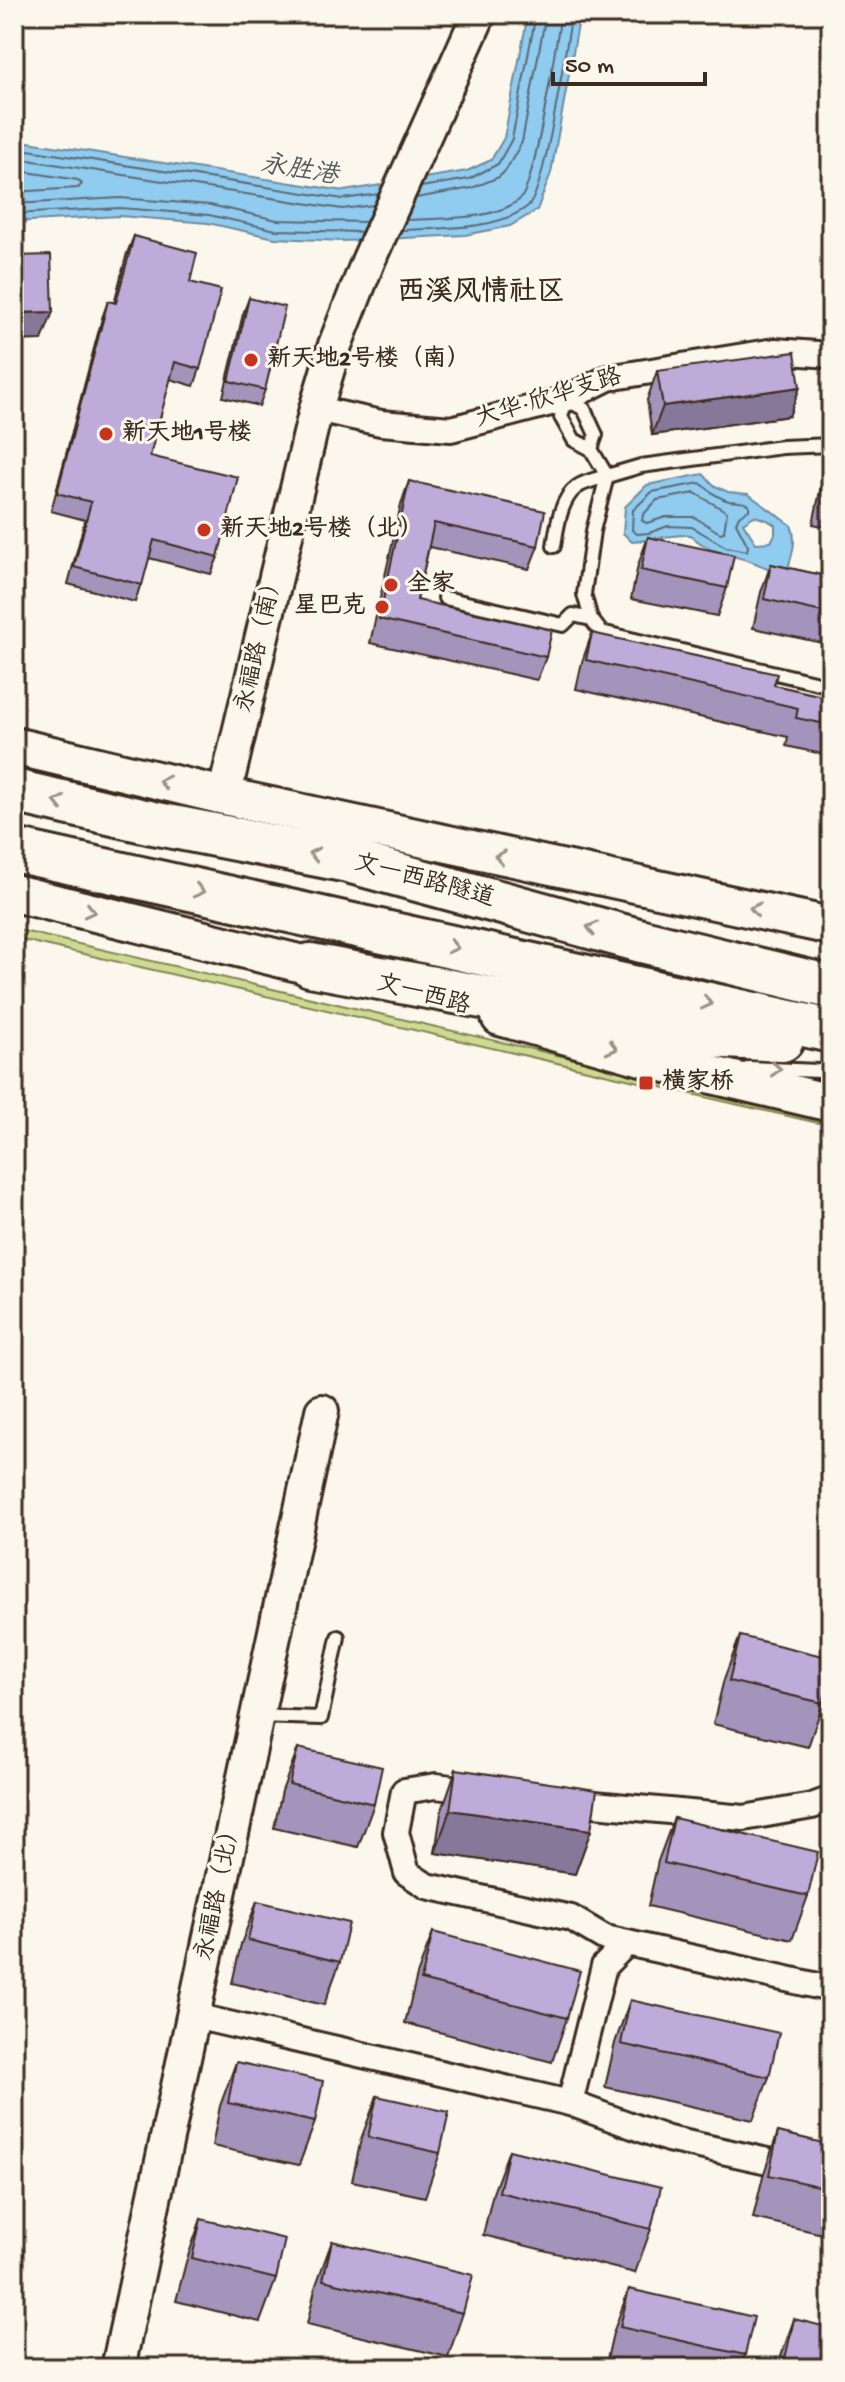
<svg xmlns="http://www.w3.org/2000/svg" width="845" height="2382" font-family="'Gochi Hand','LXGW WenKai TC',sans-serif">
	<style>
		.green { fill: #ccdb8f; stroke: #848256; stroke-width: 2 }
		.water { fill: #90cbf0; stroke: #6e8b9c; stroke-width: 2; fill-rule: evenodd }
		.lines { fill: none; stroke-linecap: round; stroke-linejoin: round }
		.shore { stroke: #5d6a72; stroke-width: 2 }
		.lane-casing { stroke: #3b2a1e; stroke-width: 18 }
		.street-casing { stroke: #3b2a1e; stroke-width: 30 }
		.secondary-casing { stroke: #3b2a1e; stroke-width: 38 }
		.primary-casing { stroke: #3b2a1e; stroke-width: 42 }
		.highway-casing { stroke: #3b2a1e; stroke-width: 48 }
		.lane { stroke: #fbf7ec; stroke-width: 12 }
		.street { stroke: #fbf7ec; stroke-width: 24 }
		.secondary { stroke: #fbf7ec; stroke-width: 32 }
		.primary { stroke: #fbf7ec; stroke-width: 36 }
		.highway { stroke: #fbf7ec; stroke-width: 42 }
		.wall { fill: #a493bb; stroke: #3b2a1e; stroke-width: 2 }
		.shaded-wall { fill: #867899; stroke: #3b2a1e; stroke-width: 2 }
		.building { fill: #bfabda; stroke: #3b2a1e; stroke-width: 2 }
		.oneway { stroke: #9b9085 }
		.poi-dot { fill: #c8321e; stroke: #fbf7ec; stroke-width: 3 }
		.labels { text-anchor: middle; dominant-baseline: central; stroke-width: 6; stroke-linejoin: round; paint-order: stroke }
		.poi-label { font-size: 24px; font-weight: bold; fill: #3b2a1e; stroke: #fbf7ec; text-anchor: start }
		.street-label { font-size: 24px; fill: #3b2a1e; stroke: #fbf7ec }
		.water-label { font-size: 26px; font-style: italic; fill: #545a5d; stroke: #fbf7ec }
		.quarter-label { font-size: 28px; font-weight: bold; fill: #3b2a1e; stroke: #fbf7ec }
	</style>
	<rect width="100%" height="100%" fill="#fbf7ec"/>
	<filter id="ink" filterUnits="userSpaceOnUse"><feTurbulence type="fractalNoise" baseFrequency=".0125" numOctaves="2"/><feDisplacementMap in="SourceGraphic" scale="16" xChannelSelector="R" yChannelSelector="G"/><feConvolveMatrix kernelMatrix="1 2 1 2 8 2 1 2 1" color-interpolation-filters="sRGB"/></filter>
	<g filter="url(#ink)">
		<path class="green" d="M14 929 755 1101 831 1120V1126L14 938Z"/>
		<g class="water">
			<path d="M528 14H580L551 173 537 210 510 226 465 235 343 241 275 238 208 223 119 216 14 222V143L28 142 344 191 467 171 491 160 504 138Z"/>
			<path d="M703 474 715 486 728 492 748 494 791 525C798 541 791 557 787 572 772 572 764 566 750 561 730 554 706 552 691 535 668 534 654 540 632 542L623 533 625 507 647 485ZM754 516 767 520 775 525V534L771 542 756 543 743 523Z"/>
		</g>
		<g class="lines">
			<g class="shore">
				<path d="M14 151 28 150 343 199 379 194"/>
				<path d="M14 161 28 160 342 209 374 205"/>
				<path d="M14 173 27 172 78 180 82 184 78 188 14 192"/>
				<path d="M421 187 469 179 498 164 512 139 536 14"/>
				<path d="M416 198 472 188 499 177 506 170 522 142 546 14"/>
				<path d="M14 204 120 198 210 205 277 220 366 222"/>
				<path d="M14 214 120 208 209 215 276 230 361 232"/>
				<path d="M406 220C438 218 495 221 520 199 535 187 556 43 561 14"/>
				<path d="M402 230C439 228 497 231 528 206 545 193 566 44 572 14"/>
				<path d="M700 483C709 490 717 498 729 501 737 502 742 501 749 505V510L739 516 736 523 748 546 747 551 726 547 692 527 668 526 649 533 637 534 632 530 633 510 652 492Z"/>
				<path d="M695 493 727 512 724 532 720 533 694 517H666L647 523 642 521 643 515 657 500Z"/>
			</g>
			<defs>
				<g id="lane">
					<path d="M591 449 596 435 584 409 566 399 561 417 574 440 591 449 607 476 641 466 782 447 831 445"/>
					<path d="M554 546C557 528 560 499 577 487 585 481 598 479 607 476L593 531 584 594 591 619 601 632 831 686"/>
					<path d="M445 598 563 625 573 615 591 619"/>
					<path d="M749 1068 819 1071 831 1074"/>
					<path d="M257 1716 321 1718 338 1637"/>
				</g>
				<g id="street">
					<path d="M316 409 381 423 451 429 566 399 608 378 775 351 831 355"/>
					<path d="M482 1792 436 1786 404 1791 396 1832 407 1873 427 1886 571 1918 605 1938 831 1989"/>
					<path d="M562 1801 744 1818 812 1806 831 1799"/>
					<path d="M627 1943 604 1966 570 2103 668 2139 831 2175"/>
					<path d="M194 2016 570 2103"/>
				</g>
				<g id="secondary">
					<path d="M224 796 316 409 335 345 369 259 479 14"/>
					<path d="M118 2368 322 1411"/>
				</g>
				<g id="primary">
					<path d="M14 746 224 796 831 926"/>
					<path d="M14 893 335 972"/>
					<path d="M500 1017 670 1065 831 1103"/>
				</g>
				<g id="highway">
					<path d="M14 791 153 823 348 861 638 940 831 987"/>
					<path d="M14 850 831 1031"/>
					<path d="M310 965 686 1035 782 1040"/>
				</g>
			</defs>
			<use href="#lane" class="lane-casing"/>
			<use href="#street" class="street-casing"/>
			<use href="#secondary" class="secondary-casing"/>
			<use href="#primary" class="primary-casing"/>
			<use href="#highway" class="highway-casing"/>
			<use href="#lane" class="lane"/>
			<use href="#street" class="street"/>
			<use href="#secondary" class="secondary"/>
			<use href="#primary" class="primary"/>
			<use href="#highway" class="highway"/>
		</g>
		<g class="wall">
			<path d="M134 236 190 282 200 369 194 386 170 379 150 456 218 557 211 574 149 558 135 602 68 584 85 520 51 511 102 318 108 301 114 303 127 253Z"/>
			<path d="M249 298 265 390 259 406 223 397 243 314Z"/>
			<path d="M657 371 800 387 789 416 652 435 647 400Z"/>
			<path d="M831 373V421L824 420 828 380Z"/>
			<path d="M831 458V528L813 524 821 486Z"/>
			<path d="M409 481 538 546 529 569 429 547 417 600 546 657 537 680 370 643 401 504Z"/>
			<path d="M648 537 727 588 717 616 631 599 638 565Z"/>
			<path d="M771 564 831 577V645L753 628 761 592Z"/>
			<path d="M592 633 774 685 831 698V756L786 746 788 737 576 689 582 662Z"/>
			<path d="M740 1636 823 1703 808 1747 713 1724 724 1679Z"/>
			<path d="M298 1748 374 1804 358 1847 274 1828 282 1791Z"/>
			<path d="M456 1769 591 1830 575 1874 435 1853 441 1813Z"/>
			<path d="M674 1818 808 1896 792 1940 648 1906 658 1861Z"/>
			<path d="M257 1901 340 1962 324 2005 232 1983 241 1944Z"/>
			<path d="M433 1932 567 2018 552 2062 405 2023 417 1975Z"/>
			<path d="M630 2000 769 2077 753 2120 605 2087 615 2043Z"/>
			<path d="M236 2062 315 2122 299 2165 212 2146 220 2106Z"/>
			<path d="M377 2096 440 2153 425 2197 352 2181 361 2139Z"/>
			<path d="M778 2132 831 2145V2236L753 2218 763 2176Z"/>
			<path d="M509 2150 651 2229 635 2273 483 2235 493 2193Z"/>
			<path d="M201 2219 276 2279 260 2322 176 2301 186 2262Z"/>
			<path d="M332 2241 463 2313 448 2357 307 2324 316 2285Z"/>
			<path d="M629 2289 745 2355 740 2368H605L613 2333Z"/>
			<path d="M794 2319 831 2368H777Z"/>
		</g>
		<g class="shaded-wall">
			<path d="M53 312 42 340 14 341V313Z"/>
			<path d="M800 387 789 416 652 435 663 406Z"/>
			<path d="M831 401V421L824 420Z"/>
			<path d="M450 1810 591 1830 575 1874 435 1853Z"/>
		</g>
		<g class="building">
			<path d="M134 236 197 253 190 282 221 290 200 369 175 362 150 456 238 477 218 557 154 540 142 585 74 567 91 502 57 493 108 301 116 303Z"/>
			<path d="M51 255 53 312 14 313V256Z"/>
			<path d="M249 298 285 307 265 390 229 381Z"/>
			<path d="M795 352 800 387 663 406 657 371Z"/>
			<path d="M831 458V497L824 496Z"/>
			<path d="M409 481 545 511 538 546 434 523 417 600 552 630 546 657 379 619Z"/>
			<path d="M648 537 734 555 727 588 641 570Z"/>
			<path d="M771 564 831 577V614L764 599Z"/>
			<path d="M592 633 777 674 774 685 831 698V725L796 718 798 708 586 660Z"/>
			<path d="M740 1636 831 1658V1671L823 1703 729 1681Z"/>
			<path d="M298 1748 382 1767 374 1804 289 1784Z"/>
			<path d="M456 1769 597 1790 591 1830 450 1810Z"/>
			<path d="M674 1818 818 1852 808 1896 664 1863Z"/>
			<path d="M257 1901 349 1923 340 1962 248 1940Z"/>
			<path d="M433 1932 580 1971 567 2018 421 1980Z"/>
			<path d="M630 2000 779 2033 769 2077 621 2044Z"/>
			<path d="M236 2062 323 2081 315 2122 228 2103Z"/>
			<path d="M377 2096 449 2112 440 2153 368 2137Z"/>
			<path d="M778 2132 831 2145V2189L769 2175Z"/>
			<path d="M509 2150 661 2187 651 2229 499 2192Z"/>
			<path d="M201 2219 285 2239 276 2279 192 2258Z"/>
			<path d="M332 2241 473 2275 463 2313 323 2280Z"/>
			<path d="M629 2289 754 2317 745 2355 620 2327Z"/>
			<path d="M794 2319 831 2328V2368H824L785 2359Z"/>
		</g>
		<defs><path id="oneway-chevron" d="M-2-3.5L2.5 0L-2 3.5" fill="none" stroke-width="1.6" stroke-linecap="round" stroke-linejoin="round" transform="scale(2)"/></defs>
		<g class="oneway">
			<use href="#oneway-chevron" transform="translate(164 782) rotate(-167)"/>
			<use href="#oneway-chevron" transform="translate(59 802) rotate(-167)"/>
			<use href="#oneway-chevron" transform="translate(314 854) rotate(-169)"/>
			<use href="#oneway-chevron" transform="translate(500 857) rotate(-168)"/>
			<use href="#oneway-chevron" transform="translate(199 891) rotate(13)"/>
			<use href="#oneway-chevron" transform="translate(755 909) rotate(-168)"/>
			<use href="#oneway-chevron" transform="translate(90 911) rotate(13)"/>
			<use href="#oneway-chevron" transform="translate(592 928) rotate(-165)"/>
			<use href="#oneway-chevron" transform="translate(453 947) rotate(13)"/>
			<use href="#oneway-chevron" transform="translate(707 1003) rotate(13)"/>
			<use href="#oneway-chevron" transform="translate(612 1048) rotate(15)"/>
			<use href="#oneway-chevron" transform="translate(776 1069) rotate(3)"/>
		</g>
	</g>
	<g class="poi-dot">
		<circle cx="251" cy="360" r="8"/>
		<circle cx="106" cy="434" r="8"/>
		<circle cx="204" cy="530" r="8"/>
		<circle cx="391" cy="585" r="8"/>
		<circle cx="382" cy="607" r="8"/>
		<rect x="638" y="1075" width="16" height="16" rx="4"/>
	</g>
	<g class="labels">
		<g class="poi-label">
			<text x="267" y="360">新天地2号楼（南）</text>
			<text x="122" y="434">新天地1号楼</text>
			<text x="220" y="530">新天地2号楼（北）</text>
			<text x="407" y="585">全家</text>
			<text x="366" y="607" text-anchor="end">星巴克</text>
			<text x="662" y="1083">横家桥</text>
		</g>
		<g class="street-label">
			<text transform="translate(549 399) rotate(-17)">大华·欣华支路</text>
			<text transform="translate(261 642) rotate(-77)">永福路（南）</text>
			<text transform="translate(424 882) rotate(15)">文一西路隧道</text>
			<text transform="translate(423 996) rotate(15)">文一西路</text>
			<text transform="translate(220 1890) rotate(-78)">永福路（北）</text>
		</g>
		<g class="water-label">
			<text transform="translate(299 172) rotate(9)">永胜港</text>
		</g>
		<g class="quarter-label">
			<text x="481" y="293">西溪风情社区</text>
		</g>
	</g>
	<rect width="845" height="2382" fill="none" stroke="#fbf7ec" stroke-width="48"/>
	<rect x="24" y="24" width="797" height="2334" fill="none" stroke="#3b2a1e" stroke-width="3" filter="url(#ink)"/>
	<path d="M553 72v12h152v-12" fill="none" stroke="#3b2a1e" stroke-width="4"/>
	<text x="565" y="72" font-size="24" fill="#3b2a1e" stroke="#fbf7ec" stroke-width="6" paint-order="stroke">50 m</text>
</svg>
